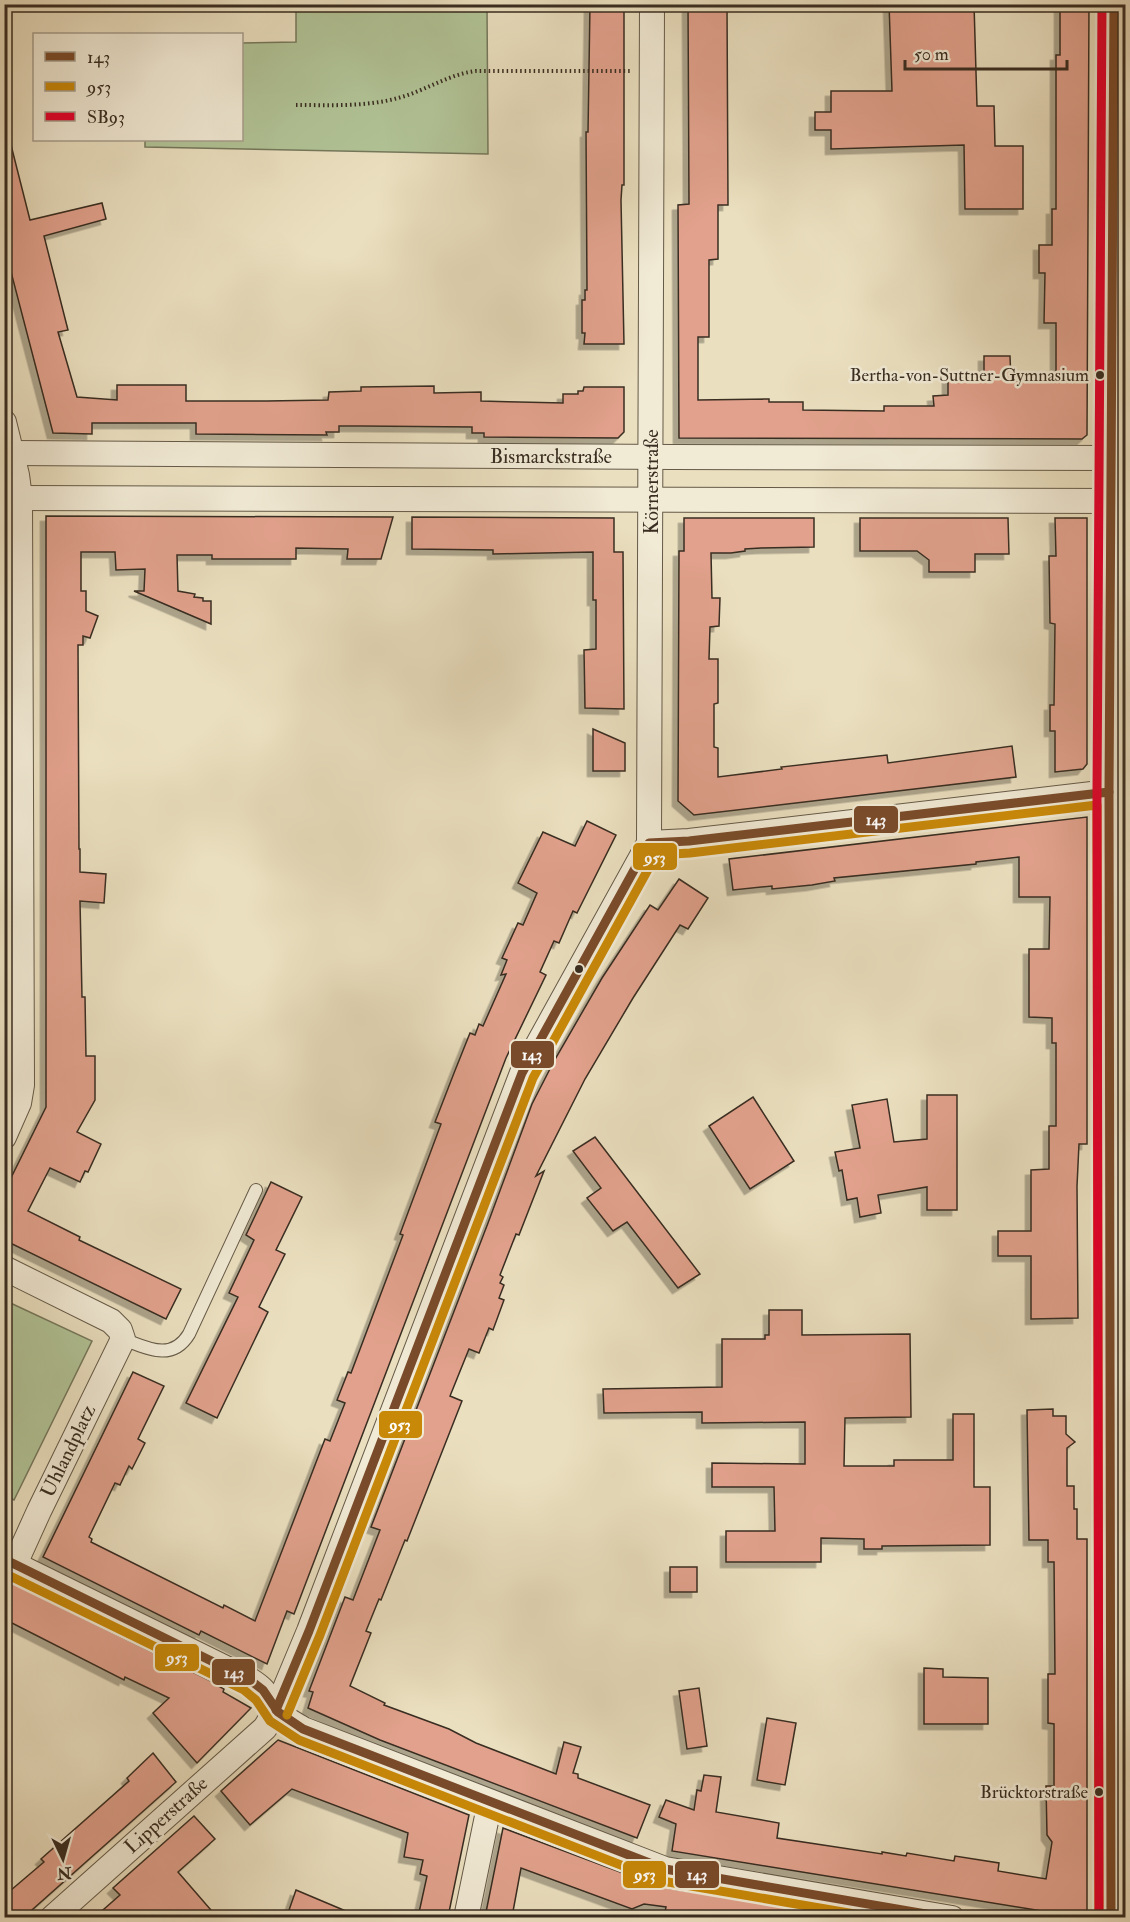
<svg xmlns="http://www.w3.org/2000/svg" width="1130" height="1922" font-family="'IM FELL Double Pica',serif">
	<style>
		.green { fill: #b1c396; stroke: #75785c; stroke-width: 1.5 }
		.building { fill: #e1a18c; stroke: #392d21; stroke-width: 1.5; filter: url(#shadow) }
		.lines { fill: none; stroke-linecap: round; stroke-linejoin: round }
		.service-casing { stroke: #655a48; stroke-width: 14 }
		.minor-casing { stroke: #655a48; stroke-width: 26 }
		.tertiary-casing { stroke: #655a48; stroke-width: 34 }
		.path { stroke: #392d21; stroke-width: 4; stroke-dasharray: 1.5 3; stroke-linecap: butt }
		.service { stroke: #f1ead5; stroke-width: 12 }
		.minor { stroke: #f1ead5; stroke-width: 24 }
		.tertiary { stroke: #f1ead5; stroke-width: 32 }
		.bus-1-casing { stroke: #f1ead5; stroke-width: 14 }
		.bus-2-casing { stroke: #f1ead5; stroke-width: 14 }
		.bus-3-casing { stroke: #f1ead5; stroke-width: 14 }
		.bus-1 { stroke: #7a4b2a; stroke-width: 9 }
		.bus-2 { stroke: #c88808; stroke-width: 9 }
		.bus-3 { stroke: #e4002b; stroke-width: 9 }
		.bus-dot { fill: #392d21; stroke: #f1ead5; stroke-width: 2 }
		.labels { text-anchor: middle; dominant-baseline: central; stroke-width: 5; stroke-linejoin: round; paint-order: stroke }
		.bus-label { font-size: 18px; fill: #392d21; stroke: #f1ead5; text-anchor: end }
		.street-label { font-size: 20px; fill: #392d21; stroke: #f1ead5 }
		.line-badge { stroke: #f1ead5; stroke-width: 2 }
		.badge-label { font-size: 16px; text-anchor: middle; font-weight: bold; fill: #fff }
	</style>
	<defs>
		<filter id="shadow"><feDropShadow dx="-5.5" dy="5.5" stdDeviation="0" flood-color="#0004"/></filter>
	</defs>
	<rect width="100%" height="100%" fill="#eadfbf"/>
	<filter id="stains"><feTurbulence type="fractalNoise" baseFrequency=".00333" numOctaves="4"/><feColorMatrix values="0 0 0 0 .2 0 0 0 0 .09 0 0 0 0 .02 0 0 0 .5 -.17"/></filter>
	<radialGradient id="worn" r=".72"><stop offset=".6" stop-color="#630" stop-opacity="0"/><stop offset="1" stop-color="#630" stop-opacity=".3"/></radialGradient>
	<g class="green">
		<path d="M296 5H487L488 154 145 147V140H242V43L296 42Z"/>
		<path d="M4 1300 92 1341 14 1500 4 1495Z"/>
	</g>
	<g class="building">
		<path d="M590 4H624V185H622L621 200 624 344H584L585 333H582V300H585V290H587L586 132H588Z"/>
		<path d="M688 4H727L728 205H718V259L709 260V337H698V400L769 399V402H803V410L884 411V406H934L933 396 948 395V377H984V356H1010L1011 381 1056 380V323H1044L1045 273H1039V245H1052V209H1056V55H1060V4H1089L1087 435 1082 439 679 438 678 205 689 204Z"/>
		<path d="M889 4H974L977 106H994L995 146H1023V209H965L964 145 831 149V130H815V112H831V91H892Z"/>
		<path d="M4 145H11L30 220 102 203 106 219 44 236 68 330 58 332 77 397 117 400V385H186V401H267L328 400 329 392 361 391V387L434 386V393L481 392V401L563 403V394H578V391H583L584 387H624V432L618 438 484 437V433H472V427L362 426H339V432H326L327 435 196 434V423H92V434L53 433 4 245Z"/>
		<path d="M46 516 393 517 381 559H347L348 549 296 548V559H212V555H177L178 591 195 594 194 597 203 598V601H211V624L134 591H144L145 569 116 570 115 552H81V591H86V611L98 616 90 638 83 636V645H78L79 849H80V872L106 874 104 903 80 901 82 997H85L86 1056H95V1100L77 1132 101 1144 88 1172 85 1171 80 1182 50 1168 28 1211 80 1237 79 1240 181 1289 166 1319 4 1240V1192L46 1107Z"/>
		<path d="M412 517 614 518V552H623L624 709 585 708 584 650 596 649V600H593V552L493 554V550L412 549Z"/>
		<path d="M684 518H814V547L761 548 745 549V551L731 553H711L712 598H720L719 626 710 627 709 659H718V703L714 704V747L718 748V777L782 769 781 767 887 755 888 763 1012 746 1016 777 694 815 678 801 679 551H684Z"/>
		<path d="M860 518H1008L1009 554H975V572H929V560L917 551H860Z"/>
		<path d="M1055 518H1087V764L1083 769 1055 772V731H1050V705H1054L1055 624 1050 623 1049 556H1056Z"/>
		<path d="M593 729 625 743V771H593Z"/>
		<path d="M1087 817V1144H1079L1077 1186 1078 1318 1031 1319V1256H998V1231H1031V1170L1049 1169V1126H1056V1043H1052V1018L1029 1017V949H1049L1050 897H1019V857L976 862V864L834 878 835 881 812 885 772 889V886L733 890 729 859Z"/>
		<path d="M587 821 616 835 577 913 573 911 559 943 554 941 540 972 546 975 506 1058 294 1614 287 1611 267 1664 201 1631 199 1635 43 1557 133 1372 164 1386 138 1439 145 1443 132 1469 129 1466 120 1485 115 1483 89 1537 92 1539 91 1542 223 1608 224 1605 255 1621 325 1439 330 1441 345 1403 337 1400 348 1372 351 1373 403 1235 400 1234 441 1124 435 1122 454 1073 470 1033 475 1035 479 1024 483 1026 506 974 501 975 507 960 502 958 518 923 523 925 537 893 518 883 543 832 575 846Z"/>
		<path d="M679 879 708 898 688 929 680 925 633 998 585 1079 536 1176 544 1171 519 1235 516 1234 500 1275 503 1277 500 1283 504 1285 499 1298 504 1300 493 1330 489 1328 479 1353 469 1349 450 1396 462 1401 407 1541 405 1540 381 1600 379 1599 366 1631 371 1633 350 1686 385 1703 384 1705 449 1729 476 1743 556 1774 564 1742 581 1747 573 1773 578 1774V1778L650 1805 637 1838 380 1740 308 1708 313 1692 309 1691 345 1597 353 1600 380 1530 371 1527 488 1223 532 1104 554 1061 602 978 650 905 658 910Z"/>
		<path d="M927 1095H957V1210H927V1187L878 1195 881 1213 860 1217 857 1198 847 1200 842 1170 839 1171 835 1152 860 1148 852 1105 887 1099 894 1142 927 1139Z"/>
		<path d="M753 1097 794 1161 750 1189 709 1126Z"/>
		<path d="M595 1137 700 1274 678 1288 627 1222 613 1231 587 1198 601 1188 573 1151Z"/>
		<path d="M271 1182 302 1197 276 1250 285 1254 259 1307 268 1312 217 1418 186 1403 238 1297 229 1293 254 1240 246 1235Z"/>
		<path d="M769 1310H802V1335L910 1334 911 1417 845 1418 844 1466H894V1460H953V1414H974V1487H990V1545L882 1546V1549H864V1539L821 1538V1562H726V1531H775L774 1487H712V1463L805 1464V1422L702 1423V1412L604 1413 603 1389 722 1387V1339H765V1335H769Z"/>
		<path d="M1053 1409V1416H1066V1434L1075 1442 1067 1448V1486H1074V1509H1077V1539H1087V1913L1079 1917 672 1851 676 1824 659 1817 666 1800 694 1810 697 1790 701 1791 704 1775 721 1777 716 1812 779 1823 777 1838 882 1854V1852L906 1856 907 1853 954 1861 955 1856 999 1863 998 1871 1046 1879 1052 1842 1047 1835 1046 1786H1054V1724L1048 1723V1674H1055L1054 1562H1048V1540H1029L1027 1410Z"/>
		<rect x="670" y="1567" width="27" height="25"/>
		<path d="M4 1579 215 1683V1684L224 1689 223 1692 251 1708 197 1763 153 1713 169 1698 125 1677 124 1680 4 1619Z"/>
		<path d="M924 1668 943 1669V1677L988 1678V1724H924Z"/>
		<path d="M699 1688 707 1746 687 1749 679 1691Z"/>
		<path d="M767 1718 796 1723 785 1785 757 1780Z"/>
		<path d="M278 1740 469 1815 448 1917H418L427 1876 420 1874 423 1860 404 1857 408 1833 292 1789 250 1825 221 1791Z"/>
		<path d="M153 1753 176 1782 24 1917H16L4 1904V1896L44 1862 41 1859 129 1781 127 1778Z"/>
		<path d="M194 1816 215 1839 178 1872 217 1917H95L120 1895 113 1888Z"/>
		<path d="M503 1828 660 1887 789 1907 788 1917H664L666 1907 644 1904 632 1909 521 1868 512 1917H485Z"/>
		<path d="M296 1890 360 1917H309L289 1910Z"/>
	</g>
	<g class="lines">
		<defs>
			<path id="service" d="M123 1339C147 1348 172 1362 189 1334L256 1190"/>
			<g id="minor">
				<path d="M4 422 17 475 20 498 22 1085 19 1103 4 1137"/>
				<path d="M12 453 672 457 1111 458 1126 459"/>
				<path d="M20 498 1126 501"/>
				<path d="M649 843 689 841 1126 790"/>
				<path d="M4 1268 111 1321 120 1330 123 1339 39 1511 15 1564"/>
				<path d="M4 1559 250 1680C266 1690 266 1694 275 1709 282 1718 294 1723 303 1729L665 1869 952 1918"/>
				<path d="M52 1918 265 1728 276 1710 309 1631 522 1073 649 843 652 4"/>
				<path d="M466 1918 490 1802"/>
			</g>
			<path id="tertiary" d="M1111 1918 1109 792 1114 4"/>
		</defs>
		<use href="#service" class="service-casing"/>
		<use href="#minor" class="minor-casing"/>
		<use href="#tertiary" class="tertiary-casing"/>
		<path class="path" d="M296 105C329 105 366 107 398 98 425 91 449 74 476 71H630"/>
		<use href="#service" class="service"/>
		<use href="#minor" class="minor"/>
		<use href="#tertiary" class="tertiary"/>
		<defs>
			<g id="bus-1">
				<path d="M4 1559 250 1680 263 1690 278 1712 303 1729 665 1869 949 1918"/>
				<path d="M276 1710 309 1631 522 1073 649 843 689 841 1109 792"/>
				<path d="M1111 1918 1109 792 1114 4"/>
			</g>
			<g id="bus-2">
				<path d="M4 1573 244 1690 256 1700 270 1721 299 1740 662 1881 878 1918"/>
				<path d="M287 1715 320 1635 533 1078 656 855 690 853 1097 805 1099 1918"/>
			</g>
			<path id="bus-3" d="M1099 1918 1097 792 1102 4"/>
		</defs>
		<use href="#bus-1" class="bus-1-casing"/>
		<use href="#bus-2" class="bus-2-casing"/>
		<use href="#bus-3" class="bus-3-casing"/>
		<use href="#bus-1" class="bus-1"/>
		<use href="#bus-2" class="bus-2"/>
		<use href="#bus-3" class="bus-3"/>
	</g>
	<g class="bus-dot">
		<circle cx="1100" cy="375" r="5"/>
		<circle cx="579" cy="969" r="5"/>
		<circle cx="1099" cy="1792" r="5"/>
	</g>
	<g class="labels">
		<g class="bus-label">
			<text x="1089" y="375">Bertha-von-Suttner-Gymnasium</text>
			<text x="1088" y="1792">Brücktorstraße</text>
		</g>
		<g class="street-label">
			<text x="551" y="456">Bismarckstraße</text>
			<text transform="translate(651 482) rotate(-90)">Körnerstraße</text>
			<text transform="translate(68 1451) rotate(-64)">Uhlandplatz</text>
			<text transform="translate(166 1815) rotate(-42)">Lipperstraße</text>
		</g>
	</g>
	<g class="line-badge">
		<rect x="853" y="805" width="46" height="29" rx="6" fill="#7a4b2a"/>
		<rect x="632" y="842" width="46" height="29" rx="6" fill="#c88808"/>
		<rect x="510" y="1040" width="45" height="29" rx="6" fill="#7a4b2a"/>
		<rect x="378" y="1410" width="45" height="29" rx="6" fill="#c88808"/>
		<rect x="154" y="1643" width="46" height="29" rx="6" fill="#c88808"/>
		<rect x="211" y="1658" width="45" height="28" rx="6" fill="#7a4b2a"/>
		<rect x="622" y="1860" width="45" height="29" rx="6" fill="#c88808"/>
		<rect x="674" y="1860" width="46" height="29" rx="6" fill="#7a4b2a"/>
	</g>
	<g class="badge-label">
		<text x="876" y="825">143</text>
		<text x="655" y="863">953</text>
		<text x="532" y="1060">143</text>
		<text x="400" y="1430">953</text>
		<text x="177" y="1663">953</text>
		<text x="234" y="1678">143</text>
		<text x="645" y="1880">953</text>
		<text x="697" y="1880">143</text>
	</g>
	<rect width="1130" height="1922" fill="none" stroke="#eadfbf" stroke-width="24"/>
	<rect x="6" y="6" width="1118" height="1910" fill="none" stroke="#392d21" stroke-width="3"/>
	<rect x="12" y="12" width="1106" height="1898" fill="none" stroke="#392d21" stroke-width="1.5"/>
	<rect x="33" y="33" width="210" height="108" fill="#f1ead5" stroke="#a79e8d" stroke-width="1.5"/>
	<rect x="45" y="52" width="30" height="9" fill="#7a4b2a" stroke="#a79e8d" stroke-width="1.5"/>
	<text x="87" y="63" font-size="18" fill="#392d21">143</text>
	<rect x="45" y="82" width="30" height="9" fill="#c88808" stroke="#a79e8d" stroke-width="1.5"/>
	<text x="87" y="93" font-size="18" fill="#392d21">953</text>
	<rect x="45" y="112" width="30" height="9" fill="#e4002b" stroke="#a79e8d" stroke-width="1.5"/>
	<text x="87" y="123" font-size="18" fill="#392d21">SB93</text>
	<g transform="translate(63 1859) rotate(175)" stroke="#f1ead5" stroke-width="4.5" paint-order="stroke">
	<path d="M0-4.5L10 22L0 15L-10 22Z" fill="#392d21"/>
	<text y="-9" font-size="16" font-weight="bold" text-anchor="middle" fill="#392d21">N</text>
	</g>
	<path d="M905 60v9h162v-9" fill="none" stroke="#392d21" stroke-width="3"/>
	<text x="914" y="60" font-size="18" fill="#392d21" stroke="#f1ead5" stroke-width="4.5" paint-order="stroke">50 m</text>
	<rect width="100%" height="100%" filter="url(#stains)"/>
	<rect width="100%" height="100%" fill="url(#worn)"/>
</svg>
